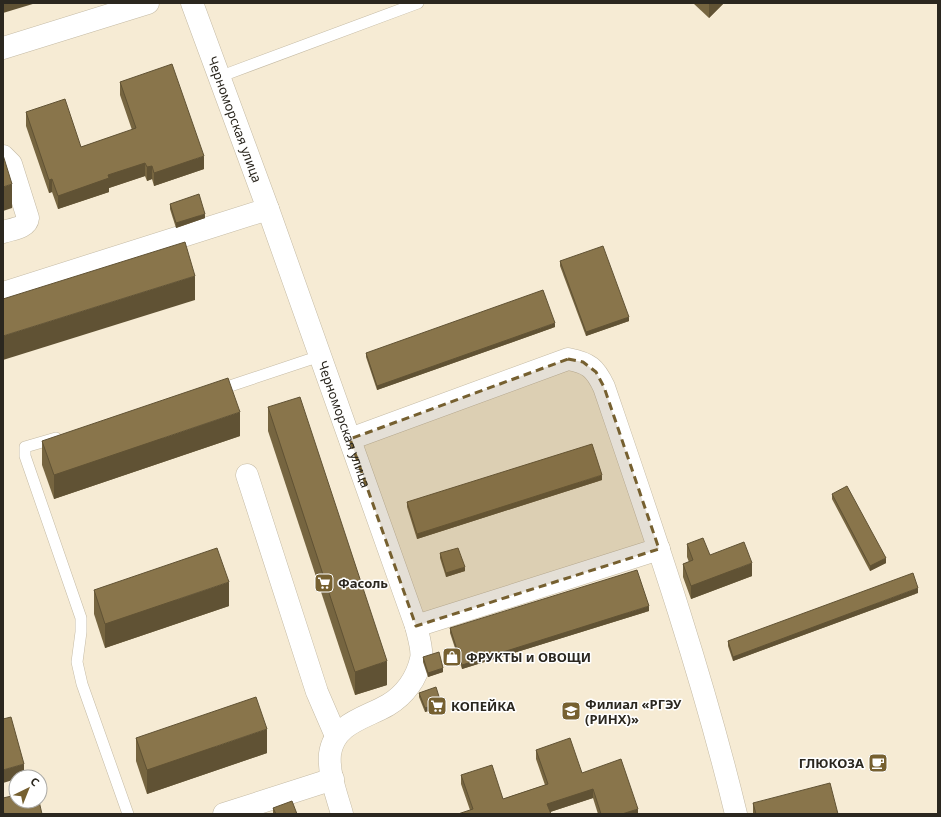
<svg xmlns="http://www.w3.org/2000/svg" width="941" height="817" font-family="'Noto Sans',sans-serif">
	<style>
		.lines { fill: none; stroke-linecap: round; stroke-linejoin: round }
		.lane-casing { stroke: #c4baa4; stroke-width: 12 }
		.street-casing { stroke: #c4baa4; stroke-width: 23 }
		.lane { stroke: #fff; stroke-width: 11 }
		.street { stroke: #fff; stroke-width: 22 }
		.wall { fill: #766540 }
		.shaded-wall { fill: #605234 }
		.building { fill: #89754b; stroke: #605234 }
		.marked { fill: #766030; fill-opacity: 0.2; stroke: #766030; stroke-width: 3; stroke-dasharray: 8 5; stroke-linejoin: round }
		.labels { text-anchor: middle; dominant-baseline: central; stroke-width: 3; stroke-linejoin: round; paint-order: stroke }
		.street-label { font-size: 13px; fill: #2b271f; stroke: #fff }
		.poi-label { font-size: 13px; font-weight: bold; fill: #2b271f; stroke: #fff; text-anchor: start }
	</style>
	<rect width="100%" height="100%" fill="#f6ebd4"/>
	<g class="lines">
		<defs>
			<g id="lane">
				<path d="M219 77 418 3"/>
				<path d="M218 390 320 356"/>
				<path d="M56 438 25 447V456L81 618V632L77 662 82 684 128 814"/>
			</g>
			<g id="street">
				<path id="s1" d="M192 3 268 209 416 626C418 635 423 650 421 659 417 678 405 695 388 705 366 718 334 723 330 754 328 773 337 796 342 814"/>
				<path d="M3 48 148 3"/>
				<path d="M3 156 11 164 28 218C27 228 12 229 3 232"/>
				<path d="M3 293 268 209"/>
				<path d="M350 439 568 359C589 363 595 368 604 387 652 528 701 669 736 814"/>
				<path d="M247 475 317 692 336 736"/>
				<path d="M416 626 659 549"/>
				<path d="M224 814 333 779"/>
			</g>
		</defs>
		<use href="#lane" class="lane-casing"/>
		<use href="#street" class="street-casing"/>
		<use href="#lane" class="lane"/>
		<use href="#street" class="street"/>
	</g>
	<g class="wall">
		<path d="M693 3H724L709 18Z"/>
		<path d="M120 82 204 169 154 186 152 179 147 181 145 176 109 188V192L58 209 52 192 49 193 26 126V112L81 147 132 130 120 95Z"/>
		<path d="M170 204 205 218 176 228 170 209Z"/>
		<path d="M560 261 629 321 586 336 560 266Z"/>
		<path d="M555 327 377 390 366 357V353Z"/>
		<path d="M268 407 387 685 355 695 268 431Z"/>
		<path d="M240 436 54 499 42 465V441Z"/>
		<path d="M602 480 417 539 407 507V502Z"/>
		<path d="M832 494 886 563 870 571 832 499Z"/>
		<path d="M687 544 710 555 752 576 691 599 683 577V564L689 562 687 557Z"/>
		<path d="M440 553 465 571 446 577 440 558Z"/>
		<path d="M94 590 229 606 105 648 94 614Z"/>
		<path d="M918 593 733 661 728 646V641Z"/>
		<path d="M649 611 462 669 450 633V628Z"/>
		<path d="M423 657 443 672 428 677 423 662Z"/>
		<path d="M419 693 441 707 425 712 419 697Z"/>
		<path d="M136 738 267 753 147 794 136 761Z"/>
		<path d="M536 750 582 773 638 814H598L593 798 550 812 470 810 461 784V775L503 799 545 785 536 759Z"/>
		<path d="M753 803 838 814H753Z"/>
		<path d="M273 808 297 814H273Z"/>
	</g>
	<g class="shaded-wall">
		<path d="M3 3H36L3 13Z"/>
		<path d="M709 3H724L709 18Z"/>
		<path d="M204 156V169L154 186V173Z"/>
		<path d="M145 163V176L109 188V192L58 209V196L108 175Z"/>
		<path d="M152 166V179L147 181V167Z"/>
		<path d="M52 179V192L49 193V180Z"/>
		<path d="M12 184V208L3 211V187Z"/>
		<path d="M205 214V218L176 228V223Z"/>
		<path d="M195 276V300L3 360V336Z"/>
		<path d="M629 317V321L586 336V332Z"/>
		<path d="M555 323V327L377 390V386Z"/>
		<path d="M240 412V436L54 499V475Z"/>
		<path d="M602 475V480L417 539V534Z"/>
		<path d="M886 558V563L870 571V566Z"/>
		<path d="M752 563V576L691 599V586Z"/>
		<path d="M465 567V571L446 577V573Z"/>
		<path d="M229 582V606L105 648V624Z"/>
		<path d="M918 588V593L733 661V657Z"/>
		<path d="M649 606V611L462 669V665Z"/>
		<path d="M387 661V685L355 695V672Z"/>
		<path d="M443 668V672L428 677V673Z"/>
		<path d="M441 703V707L425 712V708Z"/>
		<path d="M267 729V753L147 794V770Z"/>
		<path d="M24 764V777H16V779L3 783V770Z"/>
		<path d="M593 789V798L547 813V804Z"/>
		<path d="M638 809V814H622Z"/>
	</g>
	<g class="building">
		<path d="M172 64 204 156 154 173 152 166 147 167 145 163 108 175 109 178 58 196 52 179 49 180 26 112 65 99 81 147 136 128 120 82Z"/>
		<path d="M3 155 12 184 3 187Z"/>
		<path d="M199 194 205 214 176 223 170 204Z"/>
		<path d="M185 242 195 276 3 336V299Z"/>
		<path d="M603 246 629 317 586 332 560 261Z"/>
		<path d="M543 290 555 323 377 386 366 353Z"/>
		<path d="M228 378 240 412 54 475 42 441Z"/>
		<path d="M300 397 387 661 355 672 268 407Z"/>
		<path d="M592 444 602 475 417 534 407 502Z"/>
		<path d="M847 486 886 558 870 566 832 494Z"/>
		<path d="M703 538 710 555 744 542 752 563 691 586 683 564 693 560 687 544Z"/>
		<path d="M217 548 229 582 105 624 94 590Z"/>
		<path d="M458 548 465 567 446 573 440 553Z"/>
		<path d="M637 570 649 606 462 665 450 628Z"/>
		<path d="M913 573 918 588 733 657 728 641Z"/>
		<path d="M439 652 443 668 428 673 423 657Z"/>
		<path d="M436 687 441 703 425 708 419 693Z"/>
		<path d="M256 697 267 729 147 770 136 738Z"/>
		<path d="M11 717 24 764 3 770V719Z"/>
		<path d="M570 738 582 773 621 759 638 809 622 814H601L593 789 547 804 551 814H458L473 809 461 775 492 765 503 799 548 784 536 750Z"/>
		<path d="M830 783 838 814H756L753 803Z"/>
		<path d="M16 795V801H39L42 814H4L3 808V798Z"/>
		<path d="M292 801 297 814H276L273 808Z"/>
	</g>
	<path class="marked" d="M568 359 583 362 596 372 604 387 659 549 416 626 350 439Z"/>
	<defs>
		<symbol id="supermarket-square" viewBox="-11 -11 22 22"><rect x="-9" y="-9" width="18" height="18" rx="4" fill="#766030" stroke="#fff"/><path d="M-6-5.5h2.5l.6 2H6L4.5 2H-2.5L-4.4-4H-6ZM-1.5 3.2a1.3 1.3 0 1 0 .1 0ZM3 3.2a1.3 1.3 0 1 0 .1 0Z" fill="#fff"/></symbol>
		<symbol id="shop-square" viewBox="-11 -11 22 22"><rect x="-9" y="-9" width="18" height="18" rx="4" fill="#766030" stroke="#fff"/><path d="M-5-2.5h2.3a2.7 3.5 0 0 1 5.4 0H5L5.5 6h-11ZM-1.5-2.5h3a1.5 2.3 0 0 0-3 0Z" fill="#fff"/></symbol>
		<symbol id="university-square" viewBox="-11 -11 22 22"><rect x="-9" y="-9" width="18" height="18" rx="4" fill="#766030" stroke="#fff"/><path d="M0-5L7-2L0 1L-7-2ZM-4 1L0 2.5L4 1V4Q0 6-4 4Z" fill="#fff"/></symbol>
		<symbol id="cafe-square" viewBox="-11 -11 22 22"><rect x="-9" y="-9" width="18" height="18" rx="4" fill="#766030" stroke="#fff"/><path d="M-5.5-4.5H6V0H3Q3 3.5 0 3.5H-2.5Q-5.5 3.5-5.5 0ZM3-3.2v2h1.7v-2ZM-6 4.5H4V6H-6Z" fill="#fff"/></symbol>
	</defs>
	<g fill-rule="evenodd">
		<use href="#supermarket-square" x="313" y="572" width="22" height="22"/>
		<use href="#shop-square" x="441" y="646" width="22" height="22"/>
		<use href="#supermarket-square" x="426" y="695" width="22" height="22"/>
		<use href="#university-square" x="560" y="700" width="22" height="22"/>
		<use href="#cafe-square" x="867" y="752" width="22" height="22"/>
	</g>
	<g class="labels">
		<g class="street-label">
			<text stroke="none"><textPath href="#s1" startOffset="124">Черноморская улица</textPath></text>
			<text stroke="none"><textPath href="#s1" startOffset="448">Черноморская улица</textPath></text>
		</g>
		<g class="poi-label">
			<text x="338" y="583">Фасоль</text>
			<text x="466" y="657">ФРУКТЫ и ОВОЩИ</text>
			<text x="585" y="704">Филиал «РГЭУ<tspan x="585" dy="15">(РИНХ)»</tspan></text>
			<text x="451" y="706">КОПЕЙКА</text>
			<text x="864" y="763" text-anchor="end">ГЛЮКОЗА</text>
		</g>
	</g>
	<rect width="941" height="817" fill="none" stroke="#2b271f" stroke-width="8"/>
	<g transform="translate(28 789) rotate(43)"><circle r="19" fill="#ffffff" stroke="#aaa9a5"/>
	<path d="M0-3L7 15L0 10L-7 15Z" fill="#766030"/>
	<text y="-6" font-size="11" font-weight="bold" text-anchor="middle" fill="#2b271f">С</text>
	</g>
</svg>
